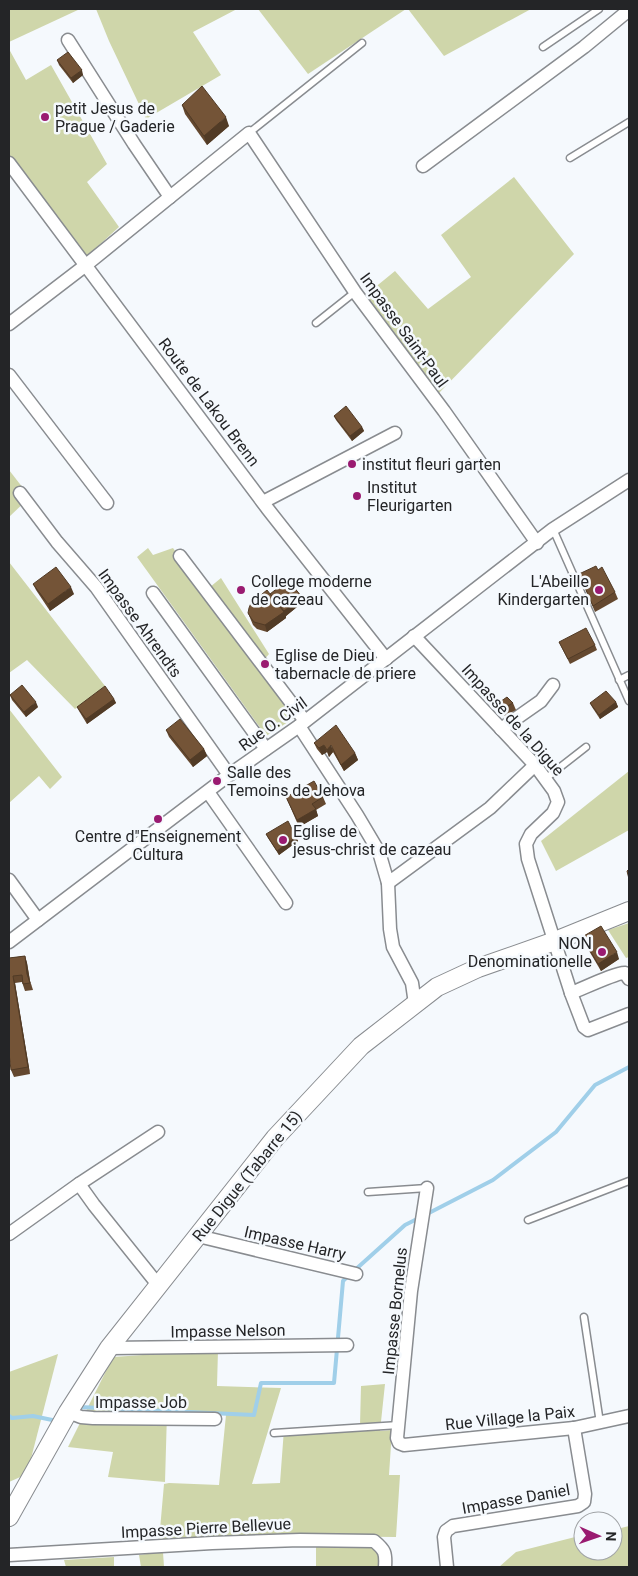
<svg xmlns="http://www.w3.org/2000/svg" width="638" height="1576" font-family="Roboto,sans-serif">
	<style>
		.green { fill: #cfd6aa }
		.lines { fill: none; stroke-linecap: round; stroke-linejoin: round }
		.stream { stroke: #a0cfe9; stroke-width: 4 }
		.lane-casing { stroke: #898c90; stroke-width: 9 }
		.street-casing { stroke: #898c90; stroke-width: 15 }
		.secondary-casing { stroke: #898c90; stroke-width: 20 }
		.lane { stroke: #fff; stroke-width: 6 }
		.street { stroke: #fff; stroke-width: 12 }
		.secondary { stroke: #fff; stroke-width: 18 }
		.wall { fill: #64482f }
		.shaded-wall { fill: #513b26 }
		.building { fill: #745437; stroke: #513b26 }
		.poi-dot { fill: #9a1b71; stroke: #f5f9fd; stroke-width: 2 }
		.labels { text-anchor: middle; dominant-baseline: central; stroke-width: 5; stroke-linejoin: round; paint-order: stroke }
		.poi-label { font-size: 16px; fill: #242527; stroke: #f5f9fd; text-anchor: start }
		.street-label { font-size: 16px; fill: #242527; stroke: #f5f9fd }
	</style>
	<rect width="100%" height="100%" fill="#f5f9fd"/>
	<g class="green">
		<path d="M9 9H80L9 42Z"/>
		<path d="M96 9H237L193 32 221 75 146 119 109 41Z"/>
		<path d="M258 9H406L308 74Z"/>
		<path d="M408 9H531L444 56Z"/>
		<path d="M9 49 26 80 51 65 107 164 87 182 119 227 86 257 9 156Z"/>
		<path d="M514 177 574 254 439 393 362 298 395 271 428 309 471 277 441 235Z"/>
		<path d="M9 470 30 497 9 517Z"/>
		<path d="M148 548 153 555 173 548 204 592 221 578 269 654 263 661 299 715 266 736 137 557Z"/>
		<path d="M9 562 105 686 75 709 27 660 9 673Z"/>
		<path d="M9 709 62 777 50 789 39 776 9 803Z"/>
		<path d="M629 771V830L556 871 541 841Z"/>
		<path d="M629 923V957L626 958 608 930Z"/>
		<path d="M218 1350 217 1386 281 1388 252 1484 280 1483 284 1429 360 1425 361 1386 385 1384 380 1431 392 1430 389 1475H400L396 1537 296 1536 159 1541 164 1484 169 1483 219 1485 226 1415 167 1413 165 1482 108 1477 113 1452 68 1447 113 1357Z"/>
		<path d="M58 1354 27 1474 9 1482V1372Z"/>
		<path d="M629 1526V1567H499L516 1552 583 1535V1551H613V1530Z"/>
		<path d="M374 1544 379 1550 378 1567H316V1545Z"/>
		<path d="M163 1552 164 1567H141L139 1555Z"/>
		<path d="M114 1557V1567H66L64 1560Z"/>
	</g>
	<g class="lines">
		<g class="stream">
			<path d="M425 1215 493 1180 556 1132 595 1085 629 1067"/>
			<path d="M355 1270 405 1225 419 1218"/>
			<path d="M79 1407 254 1415 261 1383H334L343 1281 349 1275"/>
			<path d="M9 1416 12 1418 33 1416 57 1421"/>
		</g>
		<defs>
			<g id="lane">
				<path d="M543 47 599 9"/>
				<path d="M249 133 362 43"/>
				<path d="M570 158 629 122"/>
				<path d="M316 323 355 292"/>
				<path d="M553 529 629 701"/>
				<path d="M619 680 629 675"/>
				<path d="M545 779 586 747"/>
				<path d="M368 1192 427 1188"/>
				<path d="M528 1220 629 1181"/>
				<path d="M584 1317 600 1423"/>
				<path d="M274 1433 399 1425"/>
			</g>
			<g id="street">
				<path d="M68 40 134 144 170 197"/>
				<path d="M9 163 267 508 386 659"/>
				<path d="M423 166 584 47 629 10"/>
				<path d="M9 324 86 265 249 133 355 292 444 411 537 543"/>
				<path d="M9 375 107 503"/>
				<path d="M20 493 57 542 96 587 229 775"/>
				<path d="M263 502 395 433"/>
				<path d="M180 556 305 721"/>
				<path d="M153 593 266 749"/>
				<path d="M414 636 535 765 554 791 558 802 553 813 531 834 526 844 528 859 571 993 584 1027 588 1030 629 1014"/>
				<path d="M299 726 357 815 379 852 388 883 490 808 535 765"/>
				<path d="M501 729 541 701 553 685"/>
				<path d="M208 792 286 903"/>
				<path d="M9 880 38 920"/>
				<path d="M388 883 390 929 393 947 412 983 415 1004"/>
				<path d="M9 942 229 775 299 726 553 529 629 480"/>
				<path d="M571 993C582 989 617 972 625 973L629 979"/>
				<path d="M79 1184 158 1132"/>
				<path d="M427 1188 411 1291 397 1438 399 1443 404 1445 574 1428 629 1416"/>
				<path d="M9 1234 79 1184 94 1205 159 1286"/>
				<path d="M198 1236 356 1274"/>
				<path d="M109 1348 347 1345"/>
				<path d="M68 1412 81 1417 93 1418 215 1419"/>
				<path d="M9 1555 212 1543 300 1540 374 1541C385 1550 386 1553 385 1567"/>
				<path d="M447 1567 444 1537 446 1531 453 1526 578 1506 584 1502 585 1494 574 1428"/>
			</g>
			<path id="secondary" d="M9 1517 68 1412 109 1348 275 1138 361 1046 437 987 478 968 555 941 629 911"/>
		</defs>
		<use href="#lane" class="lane-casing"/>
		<use href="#street" class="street-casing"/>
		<use href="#secondary" class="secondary-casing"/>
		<use href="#lane" class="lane"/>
		<use href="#street" class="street"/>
		<use href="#secondary" class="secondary"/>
	</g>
	<g class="wall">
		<path d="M57 60 83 75 73 83 59 65Z"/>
		<path d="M182 105 229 126 207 145 185 114Z"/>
		<path d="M334 416 362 427 364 431 352 441 336 420Z"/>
		<path d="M579 574 615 592 618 599 595 612Z"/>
		<path d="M33 584 74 594 50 611 36 590Z"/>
		<path d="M303 602 286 616V618L267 632 257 629 253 625 248 613Z"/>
		<path d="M559 642 595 645 597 650 570 664Z"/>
		<path d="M10 695 38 707 26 717 12 700Z"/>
		<path d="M114 699 116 703 87 724 79 711 77 707Z"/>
		<path d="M616 702 618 707 600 719 592 707 590 703Z"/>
		<path d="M513 703 516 710 505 716 500 710 497 704Z"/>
		<path d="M166 730 204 749 207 756 193 767 169 737Z"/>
		<path d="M314 743 355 753 358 760 344 771 333 752 329 757 327 752 322 755 317 749Z"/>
		<path d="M286 797H323L326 804 316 810 318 816 299 827Z"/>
		<path d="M266 834 296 837 298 841 279 855 268 838Z"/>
		<path d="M582 937 619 959 601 971 585 944Z"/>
		<path d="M25 956 27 963 30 981 33 990 25 991 22 982 15 983 30 1074 14 1077 11 1070 9 958Z"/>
	</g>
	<g class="shaded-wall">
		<path d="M82 70 83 75 73 83 71 78Z"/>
		<path d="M226 117 229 126 207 145 204 136Z"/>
		<path d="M362 427 364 431 352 441 350 436Z"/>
		<path d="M71 587 74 594 50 611 48 604Z"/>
		<path d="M302 597 303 602 286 616V618L267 632 265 625Z"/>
		<path d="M114 699 116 703 87 724 86 719Z"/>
		<path d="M36 702 38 707 26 717 24 712Z"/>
		<path d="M616 702 618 707 600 719 599 715Z"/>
		<path d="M324 745 327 752 322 755 319 748Z"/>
		<path d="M331 745 333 752 329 757 327 750Z"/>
		<path d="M204 749 207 756 193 767 190 760Z"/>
		<path d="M355 753 358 760 344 771 341 765Z"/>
		<path d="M316 809 318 816 299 827 297 820Z"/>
		<path d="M296 837 298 841 279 855 277 851Z"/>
		<path d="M617 952 619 959 601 971 598 964Z"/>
		<path d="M25 956 27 963 30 981 33 990 27 974Z"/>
		<path d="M13 976 15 983 30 1074 28 1067Z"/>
	</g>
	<g class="building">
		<path d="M68 52 82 70 71 78 57 60Z"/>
		<path d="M202 86 226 117 204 136 182 105Z"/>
		<path d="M346 406 362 427 350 436 334 416Z"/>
		<path d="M596 566 598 570 602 567 615 592 593 606 579 574Z"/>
		<path d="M56 567 71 587 48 604 33 584Z"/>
		<path d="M288 580 302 597 284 611 270 594Z"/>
		<path d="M267 590 284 612 265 625 254 622 251 618 248 613 249 608 251 603Z"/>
		<path d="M586 628 595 645 568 659 559 642Z"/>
		<path d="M22 685 36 702 24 712 10 695Z"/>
		<path d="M105 686 114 699 86 719 77 707Z"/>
		<path d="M606 691 616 702 599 715 590 703Z"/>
		<path d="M507 697 513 703 502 709 497 704Z"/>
		<path d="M180 719 204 749 190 760 166 730Z"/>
		<path d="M336 725 355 753 341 765 331 745 327 750 324 745 319 748 314 743Z"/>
		<path d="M314 781 323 797 312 804 316 809 297 820 286 797Z"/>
		<path d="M288 821 296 837 277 851 266 834Z"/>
		<path d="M629 869V879L627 871Z"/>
		<path d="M601 926 617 952 598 964 582 937Z"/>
		<path d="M25 956 27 974 30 983 23 984 22 975 13 976 28 1067 11 1070 9 1053V958Z"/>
	</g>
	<g class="poi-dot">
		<circle cx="45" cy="117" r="5"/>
		<circle cx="352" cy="464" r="5"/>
		<circle cx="357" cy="496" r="5"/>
		<circle cx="241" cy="590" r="5"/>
		<circle cx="599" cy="590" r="5"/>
		<circle cx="265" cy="664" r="5"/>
		<circle cx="217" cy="781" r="5"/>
		<circle cx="158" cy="819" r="5"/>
		<circle cx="283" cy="840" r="5"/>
		<circle cx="602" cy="952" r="5"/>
	</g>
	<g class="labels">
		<g class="poi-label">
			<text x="55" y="108">petit Jesus de<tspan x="55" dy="18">Prague / Gaderie</tspan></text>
			<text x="362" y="464">institut fleuri garten</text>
			<text x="367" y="487">Institut<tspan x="367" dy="18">Fleurigarten</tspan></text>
			<text x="251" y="581">College moderne<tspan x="251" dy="18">de cazeau</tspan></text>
			<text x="589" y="581" text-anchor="end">L'Abeille<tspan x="589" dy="18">Kindergarten</tspan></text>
			<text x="275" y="655">Eglise de Dieu<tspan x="275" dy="18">tabernacle de priere</tspan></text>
			<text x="227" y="772">Salle des<tspan x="227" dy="18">Temoins de Jehova</tspan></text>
			<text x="293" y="831">Eglise de<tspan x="293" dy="18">jesus-christ de cazeau</tspan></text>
			<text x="158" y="836" text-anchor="middle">Centre d"Enseignement<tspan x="158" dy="18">Cultura</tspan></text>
			<text x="592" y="943" text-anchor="end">NON<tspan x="592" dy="18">Denominationelle</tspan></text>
		</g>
		<g class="street-label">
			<text transform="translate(404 330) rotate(54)">Impasse Saint-Paul</text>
			<text transform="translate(209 402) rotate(53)">Route de Lakou Brenn</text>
			<text transform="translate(140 623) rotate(54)">Impasse Ahrendts</text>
			<text transform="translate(513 720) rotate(48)">Impasse de la Digue</text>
			<text transform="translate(273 724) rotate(-36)">Rue O. Civil</text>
			<text transform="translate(247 1176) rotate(-51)">Rue Digue (Tabarre 15)</text>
			<text transform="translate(295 1243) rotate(13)">Impasse Harry</text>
			<text transform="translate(395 1311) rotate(-84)">Impasse Bornelus</text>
			<text transform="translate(228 1331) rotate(-1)">Impasse Nelson</text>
			<text x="141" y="1402">Impasse Job</text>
			<text transform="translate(510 1418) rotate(-6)">Rue Village la Paix</text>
			<text transform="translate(516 1499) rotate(-10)">Impasse Daniel</text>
			<text transform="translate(206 1528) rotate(-3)">Impasse Pierre Bellevue</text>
		</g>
	</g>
	<rect width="638" height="1576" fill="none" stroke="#242527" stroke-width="20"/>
	<g transform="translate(598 1536) rotate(92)"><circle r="24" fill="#f5f9fd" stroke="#a1a4a7"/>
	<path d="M0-4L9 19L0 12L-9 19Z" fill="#9a1b71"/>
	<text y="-8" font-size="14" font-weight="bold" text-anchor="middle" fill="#242527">N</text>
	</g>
</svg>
